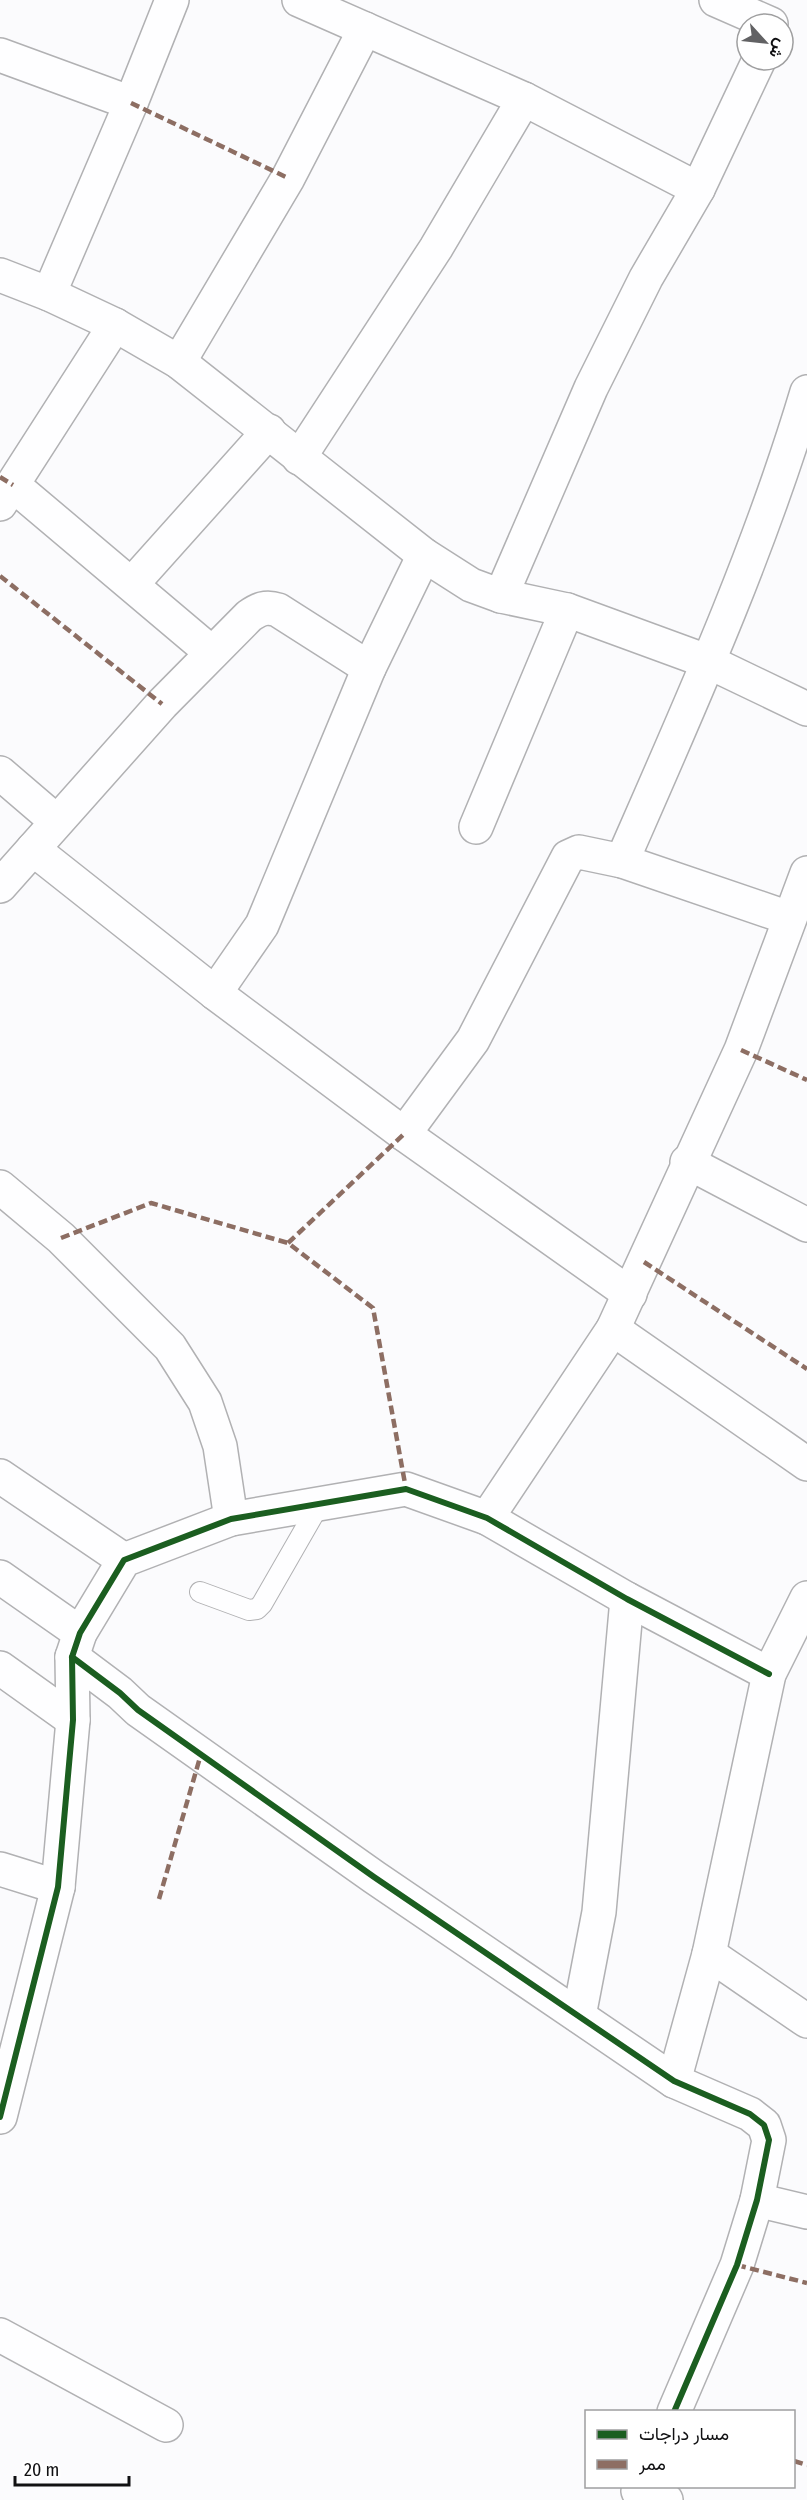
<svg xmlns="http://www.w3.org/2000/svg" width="807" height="2500" font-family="'Fira Sans Condensed',Vazirmatn,sans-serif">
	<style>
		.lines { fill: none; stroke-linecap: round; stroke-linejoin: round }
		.lane-casing { stroke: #b1b1b3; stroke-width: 22 }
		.street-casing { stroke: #b1b1b3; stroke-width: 36 }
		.lane { stroke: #fefeff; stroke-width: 20 }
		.street { stroke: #fefeff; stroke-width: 33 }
		.quiet { stroke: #8d6e63; stroke-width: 4.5; stroke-dasharray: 9 4.5; stroke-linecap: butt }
		.cycleway-casing { stroke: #fff; stroke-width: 10 }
		.cycleway { stroke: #1b5e20; stroke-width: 6 }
	</style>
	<rect width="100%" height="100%" fill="#fbfbfd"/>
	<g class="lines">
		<defs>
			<path id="lane" d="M200 1592 249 1610 257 1609 262 1604 320 1503"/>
			<g id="street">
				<path d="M299 0 524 99 698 189"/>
				<path d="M716 0 771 24"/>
				<path d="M0 55 131 103"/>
				<path d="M0 275 49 294 115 325 179 362 424 555 471 585 501 596 567 610 709 662 807 709"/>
				<path d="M49 294 131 103 172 0"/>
				<path d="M179 362 288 178 365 29"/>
				<path d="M299 458 436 248 524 99"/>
				<path d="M13 485 212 653"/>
				<path d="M0 504 115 325"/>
				<path d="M132 584 269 431"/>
				<path d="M501 596 591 388 646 278 698 189 759 60"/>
				<path d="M0 773 56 821"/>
				<path d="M476 827 567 610"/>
				<path d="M33 849 215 993 404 1134 630 1294"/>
				<path d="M622 861C689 708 759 553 807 392"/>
				<path d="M0 886 162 704 249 616C259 609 266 606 278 610L369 668"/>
				<path d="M215 993 262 925 369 668 424 555"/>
				<path d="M404 1134 473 1040 568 857 579 852 622 861 789 918"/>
				<path d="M687 1162 807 1225"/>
				<path d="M0 1187 61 1238 170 1347 205 1402 220 1446 231 1519"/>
				<path d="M613 1329 807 1464"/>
				<path d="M0 1476 124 1560"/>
				<path d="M487 1518 613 1329 741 1050 807 873"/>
				<path d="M0 1577 80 1633"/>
				<path d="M72 1657 120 1693 138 1710 374 1877 674 2081 750 2114 764 2125 769 2140 757 2200 737 2265 674 2412"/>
				<path d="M0 1668 73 1720"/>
				<path d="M0 1869 58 1887"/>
				<path d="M709 1954 807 2021"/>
				<path d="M579 2016 599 1912 627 1599"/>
				<path d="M674 2081 709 1954 769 1674 807 1598"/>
				<path d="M0 2117 58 1887 73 1720 72 1657 80 1633 124 1560 231 1519 406 1489 487 1518 627 1599 769 1674"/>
				<path d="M757 2200 807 2212"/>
				<path d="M0 2335 166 2425"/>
				<path d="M638 2491 666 2500"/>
			</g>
		</defs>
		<use href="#lane" class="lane-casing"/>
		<use href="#street" class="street-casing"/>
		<use href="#lane" class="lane"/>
		<use href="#street" class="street"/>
		<g class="quiet">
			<path d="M131 103 288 178"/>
			<path d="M0 477 13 485"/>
			<path d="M0 576 162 704"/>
			<path d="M741 1050 807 1080"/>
			<path d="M61 1238 151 1203 288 1243 373 1308 406 1489"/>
			<path d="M288 1243 404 1134"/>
			<path d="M644 1262 807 1369"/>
			<path d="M159 1899 201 1754"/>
			<path d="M737 2265 807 2283"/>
			<path d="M794 2461 807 2465"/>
		</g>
		<defs>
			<g id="cycleway">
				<path d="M72 1657 120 1693 138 1710 374 1877 674 2081 750 2114 764 2125 769 2140 757 2200 737 2265 674 2412"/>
				<path d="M0 2117 58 1887 73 1720 72 1657 80 1633 124 1560 231 1519 406 1489 487 1518 627 1599 769 1674"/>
			</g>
		</defs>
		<use href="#cycleway" class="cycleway-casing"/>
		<use href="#cycleway" class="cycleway"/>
	</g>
	<rect x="585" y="2410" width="210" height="78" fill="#ffffff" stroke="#9f9fa0" stroke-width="1.5"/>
	<rect x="597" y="2430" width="30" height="9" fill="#1b5e20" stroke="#9f9fa0" stroke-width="1.5"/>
	<text x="639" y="2440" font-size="18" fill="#101012">مسار دراجات</text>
	<rect x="597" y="2460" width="30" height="9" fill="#8d6e63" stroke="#9f9fa0" stroke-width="1.5"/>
	<text x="639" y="2470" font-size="18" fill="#101012">ممر</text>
	<g transform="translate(765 42) rotate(117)"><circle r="28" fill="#ffffff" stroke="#9f9fa0" stroke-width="1.5"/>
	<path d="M0-4.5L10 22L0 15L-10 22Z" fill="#626264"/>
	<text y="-9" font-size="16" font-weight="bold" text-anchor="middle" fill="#101012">ش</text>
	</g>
	<path d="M15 2476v9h114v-9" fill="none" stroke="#101012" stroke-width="3"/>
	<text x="24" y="2476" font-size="18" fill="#101012" stroke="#ffffff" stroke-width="4.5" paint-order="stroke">20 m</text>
</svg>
